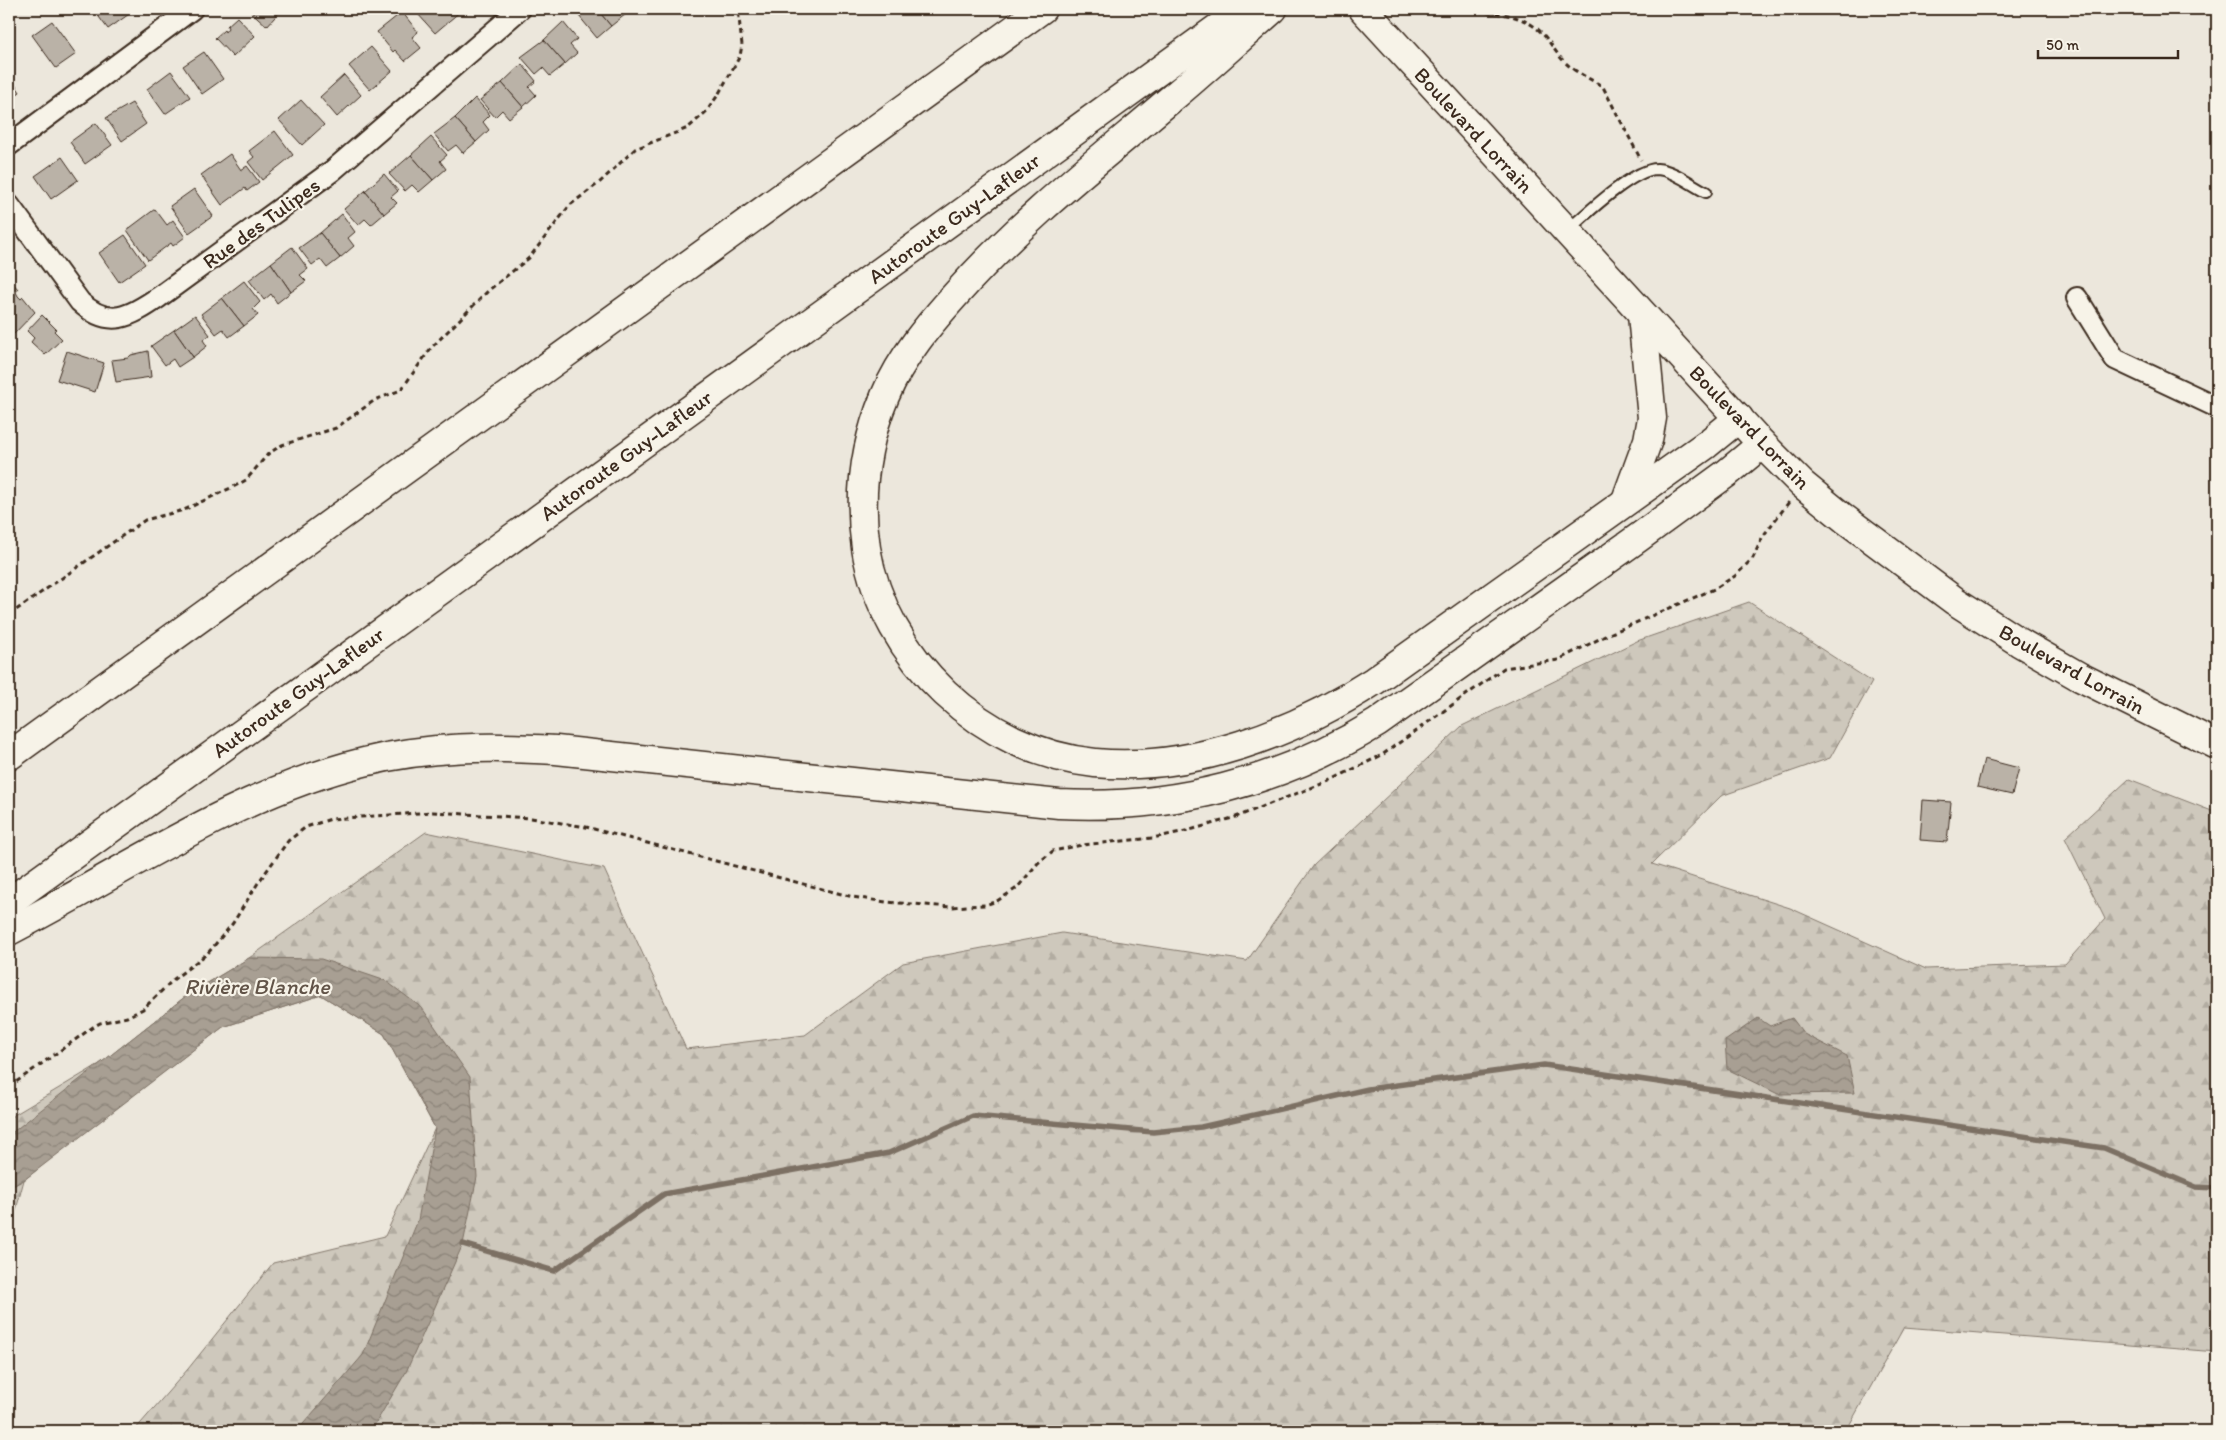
<svg xmlns="http://www.w3.org/2000/svg" width="2226" height="1440" font-family="Itim,sans-serif">
	<style>
		.forest { fill: url(#forest-firs); stroke: #84796d }
		.water { fill: url(#water-waves); stroke: #7c7064 }
		.lines { fill: none; stroke-linecap: round; stroke-linejoin: round }
		.stream { stroke: #7c7064; stroke-width: 5.5 }
		.building { fill: #bab2a7; stroke: #3b2a1e }
		.service-casing { stroke: #3b2a1e; stroke-width: 14 }
		.minor-casing { stroke: #3b2a1e; stroke-width: 24 }
		.secondary-casing { stroke: #3b2a1e; stroke-width: 31 }
		.motorway-casing { stroke: #3b2a1e; stroke-width: 31 }
		.path { stroke: #3b2a1e; stroke-width: 3; stroke-dasharray: 5 4; stroke-linecap: butt }
		.service { stroke: #f7f3e8; stroke-width: 10 }
		.minor { stroke: #f7f3e8; stroke-width: 20 }
		.secondary { stroke: #f7f3e8; stroke-width: 28 }
		.motorway { stroke: #f7f3e8; stroke-width: 28 }
		.labels { text-anchor: middle; dominant-baseline: central; stroke-width: 4.5; stroke-linejoin: round; paint-order: stroke }
		.street-label { font-size: 21px; fill: #3b2a1e; stroke: #f7f3e8 }
		.water-label { font-size: 22px; font-style: italic; fill: #615347; stroke: #f7f3e8 }
	</style>
	<defs>
		<pattern id="forest-firs" width="22" height="20" patternUnits="userSpaceOnUse" patternTransform="scale(1.25)"><rect width="22" height="20" fill="#cec8bc"/><path d="M5 1l3.5 6h-7zM16 11l3.5 6h-7z" fill="#b2aca1"/></pattern>
		<pattern id="water-waves" width="16" height="10" patternUnits="userSpaceOnUse" patternTransform="scale(1.25)"><rect width="16" height="10" fill="#a89f93"/><path d="M0 5q4-4 8 0t8 0" fill="none" stroke="#8a8277"/></pattern>
	</defs>
	<rect width="100%" height="100%" fill="#ece7dc"/>
	<filter id="ink" filterUnits="userSpaceOnUse"><feTurbulence type="fractalNoise" baseFrequency=".02" numOctaves="2"/><feDisplacementMap in="SourceGraphic" scale="10" xChannelSelector="R" yChannelSelector="G"/><feConvolveMatrix kernelMatrix="1 2 1 2 8 2 1 2 1" color-interpolation-filters="sRGB"/></filter>
	<g filter="url(#ink)">
		<path class="forest" d="M1749 602 1872 682 1830 758 1721 796 1652 864 1790 908 1926 969 2065 964 2105 919 2065 838 2129 779 2217 813V1352L1904 1327 1846 1431H134L188 1369 273 1263 385 1236 435 1128 384 1034 321 995 223 1027 64 1148 24 1180 9 1236V1118L101 1063 186 996 249 958 426 832 604 869 686 1049 805 1035 903 963 1062 933 1247 961 1314 865 1462 726 1637 641Z"/>
		<g class="water">
			<path d="M249 958 321 959 386 981 422 1008 470 1077 477 1177 463 1244 406 1372 371 1431H297L363 1355 418 1220 435 1128 384 1034 321 995 223 1027 24 1180 9 1188V1135L186 996Z"/>
			<path d="M1758 1018 1770 1026 1792 1018 1804 1034 1847 1056 1855 1093 1778 1094 1727 1069 1725 1041Z"/>
		</g>
		<g class="lines">
			<path class="stream" d="M463 1244 554 1271 664 1194 889 1153 973 1116 1153 1132 1201 1127 1368 1089 1544 1065 2104 1148 2196 1187 2217 1188"/>
		</g>
		<g class="building">
			<path d="M93 9H130L132 12 108 29Z"/>
			<path d="M248 9H282L267 26Z"/>
			<path d="M422 9H461L462 10 435 33 417 13Z"/>
			<path d="M588 9H597L611 26 597 38 579 16Z"/>
			<path d="M597 9H621L626 14 611 26Z"/>
			<path d="M402 12 418 32 412 37 421 48 405 61 395 50 393 52 377 32Z"/>
			<path d="M237 17 255 36 233 57 215 38 224 30 225 32 228 28 227 26Z"/>
			<path d="M52 21 76 54 56 68 32 35Z"/>
			<path d="M563 22 577 39 570 45 577 53 565 64 544 40Z"/>
			<path d="M544 40 565 64 550 76 543 68 536 74 521 57Z"/>
			<path d="M371 47 392 71 370 90 349 66Z"/>
			<path d="M204 52 223 79 202 94 183 66Z"/>
			<path d="M522 64 536 81 529 87 536 95 523 107 502 83Z"/>
			<path d="M171 71 190 97 165 114 147 89Z"/>
			<path d="M344 75 361 95 337 117 320 97Z"/>
			<path d="M9 76 20 92 9 100Z"/>
			<path d="M502 83 523 107 509 118 502 110 495 117 480 100Z"/>
			<path d="M475 98 490 115 483 122 489 130 476 142 455 118Z"/>
			<path d="M301 100 324 125 302 145 279 120Z"/>
			<path d="M132 103 146 124 122 141 106 118Z"/>
			<path d="M455 118 476 142 463 153 456 145 448 151 434 134Z"/>
			<path d="M96 123 112 145 85 164 70 142Z"/>
			<path d="M275 131 293 155 262 180 248 162 254 157 249 151Z"/>
			<path d="M431 137 447 155 440 161 446 169 433 180 411 155Z"/>
			<path d="M230 154 241 170 247 166 259 182 247 191 245 188 222 205 201 175Z"/>
			<path d="M411 155 433 180 419 192 412 185 405 191 389 174Z"/>
			<path d="M62 157 78 180 51 199 35 176Z"/>
			<path d="M384 174 398 191 391 197 397 203 384 214 365 191Z"/>
			<path d="M194 189 213 216 189 233 170 206Z"/>
			<path d="M365 191 384 214 371 225 365 219 358 225 344 209Z"/>
			<path d="M155 209 167 225 173 220 185 237 173 246 171 243 148 260 127 230Z"/>
			<path d="M342 214 355 232 348 238 354 246 340 258 320 233Z"/>
			<path d="M320 233 340 258 327 268 320 259 312 265 299 248Z"/>
			<path d="M125 235 145 264 119 282 99 253Z"/>
			<path d="M292 247 308 269 300 275 306 281 291 292 271 263Z"/>
			<path d="M271 263 291 292 277 303 271 294 264 300 249 280Z"/>
			<path d="M11 281 18 289 16 292 18 296 21 299 23 297 35 312 12 336 9 332V283Z"/>
			<path d="M244 281 260 302 253 309 258 315 244 326 222 298Z"/>
			<path d="M222 298 244 326 229 337 223 329 216 334 201 314Z"/>
			<path d="M42 315 56 329 54 331 62 339 45 355 31 342 34 338 27 331Z"/>
			<path d="M195 315 210 335 203 340 207 346 193 357 174 330Z"/>
			<path d="M174 330 193 357 178 367 173 359 165 365 151 346Z"/>
			<path d="M67 351 104 363 95 392 57 380Z"/>
			<path d="M148 351 151 377 116 382 112 360 128 358 131 355Z"/>
			<path d="M1984 759 2019 768 2012 795 1977 787Z"/>
			<path d="M1923 800 1951 802 1947 842 1920 840Z"/>
		</g>
		<g class="lines">
			<defs>
				<path id="service" d="M1567 231C1585 215 1633 169 1657 169 1673 170 1692 185 1706 192"/>
				<g id="minor">
					<path d="M9 145 192 9"/>
					<path d="M9 205 80 302C109 329 130 317 159 297L332 171 520 9"/>
					<path d="M2077 298 2115 359 2217 407"/>
				</g>
				<path id="secondary" d="M1363 9 1762 444 1802 484 1845 519 1955 601 2019 642 2080 677 2217 745"/>
				<g id="motorway">
					<path d="M1273 9C1240 38 1207 69 1172 98 1098 161 1023 219 958 292 930 323 901 357 885 396 865 444 858 496 866 548 884 659 983 752 1095 763 1192 772 1294 733 1374 681L1707 444 1739 418"/>
					<path d="M1626 500 1648 440 1652 418 1642 315"/>
					<path d="M9 756 1042 9"/>
					<path d="M9 902 1244 9"/>
					<path d="M9 931C124 872 236 793 364 762 428 746 491 746 556 750L1059 804C1172 810 1281 782 1377 723L1638 538 1727 473 1762 444"/>
				</g>
			</defs>
			<use href="#service" class="service-casing"/>
			<use href="#minor" class="minor-casing"/>
			<use href="#secondary" class="secondary-casing"/>
			<use href="#motorway" class="motorway-casing"/>
			<g class="path">
				<path d="M1469 9C1485 14 1502 12 1518 18 1552 31 1549 52 1573 69 1583 76 1593 80 1603 87L1641 160"/>
				<path d="M9 615 145 520 184 510 237 485 246 480 268 454 282 445 336 428 375 400 401 390 431 348 489 290 529 258 570 205 599 183 635 149 688 128 706 112 718 95 740 56 742 45 738 9"/>
				<path d="M9 1087 93 1027 100 1023 127 1017 143 1009 174 979 208 953 233 923 258 883 288 841 306 827 331 819 433 812 531 818 586 827 853 897 886 902 951 907 985 905 997 901 1017 888 1038 863 1053 851 1082 845 1153 838 1190 830 1236 817 1329 781 1382 755 1504 668 1558 660 1607 635 1714 589 1735 576 1753 558 1763 536 1789 502"/>
			</g>
			<use href="#service" class="service"/>
			<use href="#minor" class="minor"/>
			<use href="#secondary" class="secondary"/>
			<use href="#motorway" class="motorway"/>
		</g>
	</g>
	<g class="labels">
		<g class="street-label">
			<text transform="translate(1474 130) rotate(47)">Boulevard Lorrain</text>
			<text transform="translate(954 218) rotate(-36)">Autoroute Guy-Lafleur</text>
			<text transform="translate(261 223) rotate(-36)">Rue des Tulipes</text>
			<text transform="translate(1750 427) rotate(46)">Boulevard Lorrain</text>
			<text transform="translate(626 455) rotate(-36)">Autoroute Guy-Lafleur</text>
			<text transform="translate(2072 669) rotate(29)">Boulevard Lorrain</text>
			<text transform="translate(298 692) rotate(-36)">Autoroute Guy-Lafleur</text>
		</g>
		<g class="water-label">
			<text x="257" y="986">Rivière Blanche</text>
		</g>
	</g>
	<rect width="2226" height="1440" fill="none" stroke="#f7f3e8" stroke-width="30"/>
	<rect x="15" y="15" width="2196" height="1410" fill="none" stroke="#3b2a1e" stroke-width="2" filter="url(#ink)"/>
	<path d="M2038 50v8h140v-8" fill="none" stroke="#3b2a1e" stroke-width="2.5"/>
	<text x="2046" y="50" font-size="15" fill="#3b2a1e" stroke="#f7f3e8" stroke-width="4" paint-order="stroke">50 m</text>
</svg>
